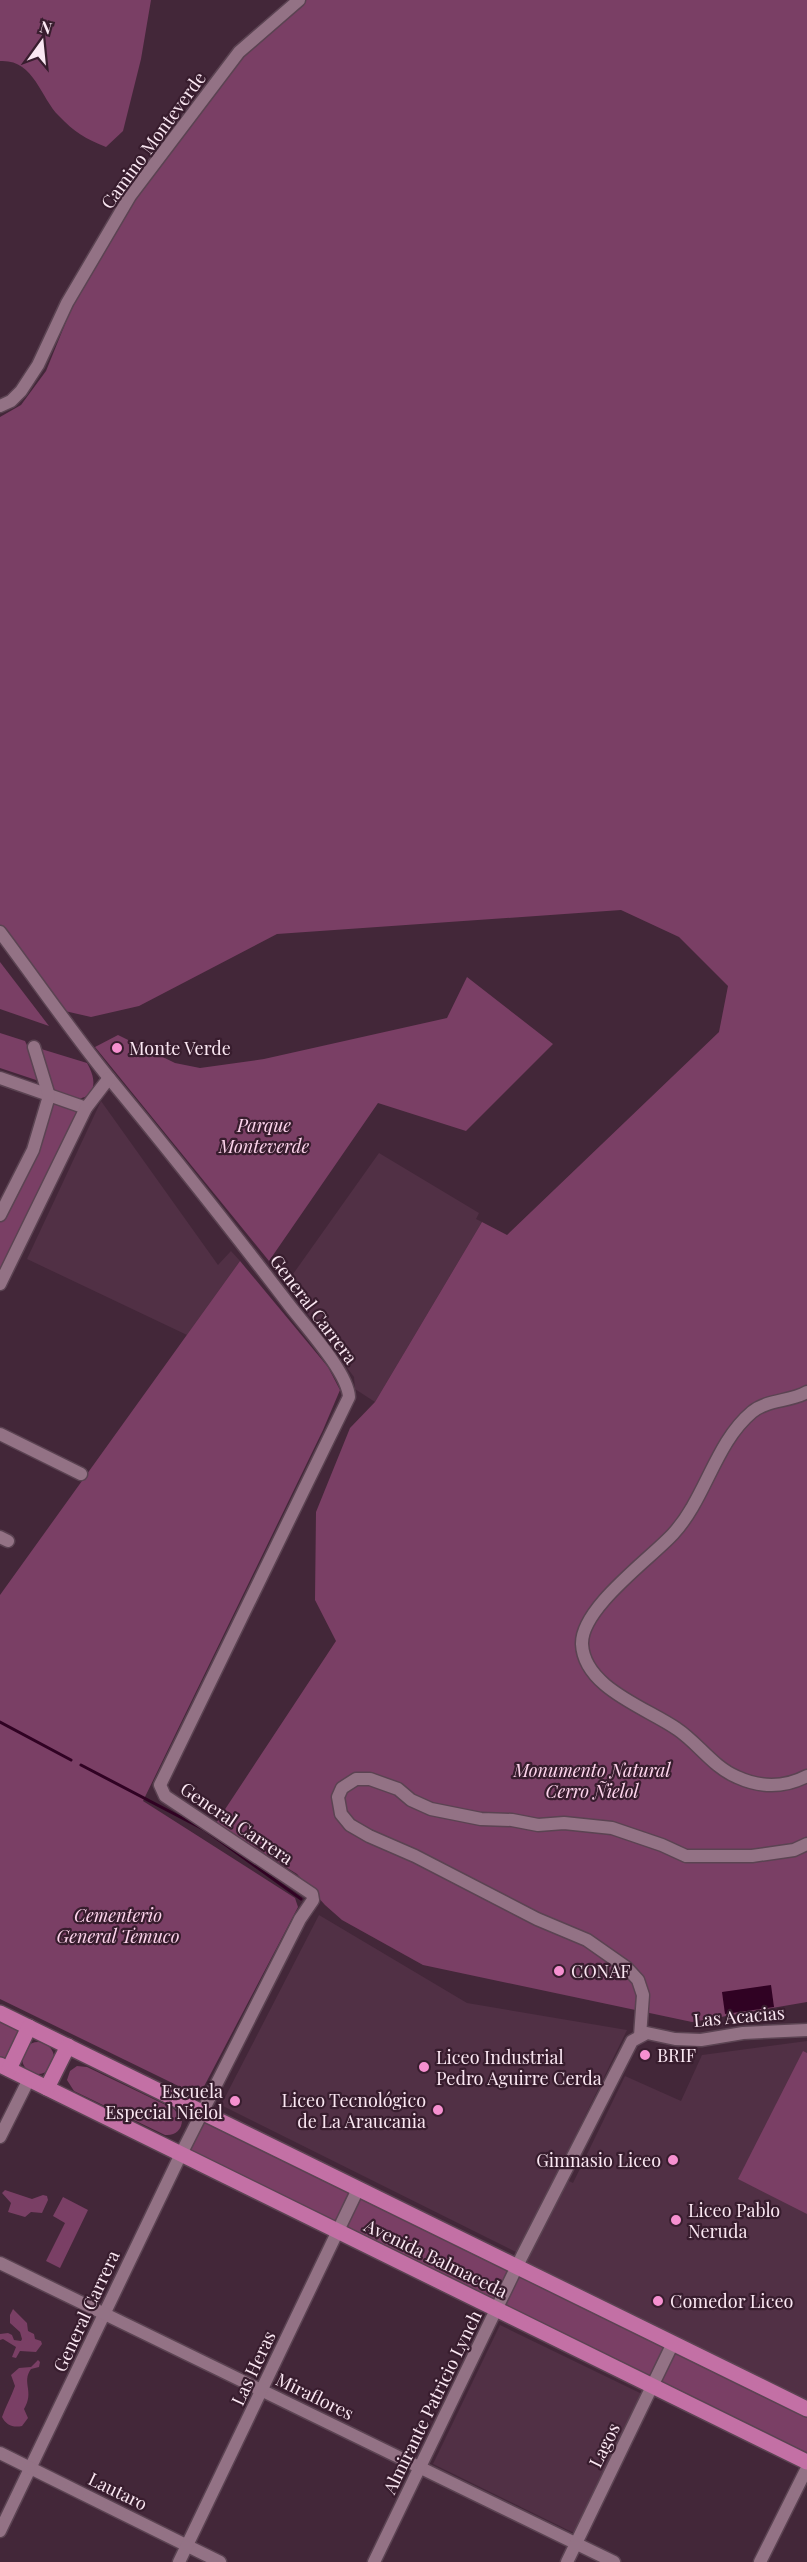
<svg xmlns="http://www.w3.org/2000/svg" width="807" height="2562" font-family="'Playfair Display',serif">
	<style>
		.built { fill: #513045 }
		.green { fill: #7a3f65 }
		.water { fill: #300223 }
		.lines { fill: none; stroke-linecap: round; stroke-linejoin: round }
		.stream { stroke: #300223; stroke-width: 3 }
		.minor-casing { stroke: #5b4352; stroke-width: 15 }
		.major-casing { stroke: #5b4352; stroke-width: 18 }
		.minor { stroke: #937285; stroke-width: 12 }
		.major { stroke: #c370a5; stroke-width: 15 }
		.poi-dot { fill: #f690d0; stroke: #381d2e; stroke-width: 2 }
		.labels { text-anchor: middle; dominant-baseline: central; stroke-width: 4.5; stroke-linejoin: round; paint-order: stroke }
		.street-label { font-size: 18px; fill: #fae7f2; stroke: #381d2e }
		.poi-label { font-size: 18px; fill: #fae7f2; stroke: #381d2e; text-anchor: start }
		.park-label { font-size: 18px; font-style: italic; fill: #fed5ed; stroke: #381d2e }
	</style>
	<rect width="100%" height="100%" fill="#432739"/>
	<g class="built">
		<path d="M101 1101 218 1265 231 1251 240 1261 187 1335 27 1259Z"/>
		<path d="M379 1153 479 1213 476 1219 482 1222 375 1402 355 1389 354 1377 286 1284Z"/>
		<path d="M319 1915 467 2003 627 2030 518 2253 221 2105Z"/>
		<path d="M807 2041V2401L523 2264 565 2179 573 2183 625 2076 681 2101 702 2055Z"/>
		<path d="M500 2325 642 2394 574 2533 433 2464Z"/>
	</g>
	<g class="green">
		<path d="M0 0H151L141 59 123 131 106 147C86 139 74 132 59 116 40 97 34 59 0 61Z"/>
		<path d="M304 0H807V2002L692 2022 423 1965 342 1920 325 1905 297 1874 216 1823 336 1641 315 1600 316 1512 350 1428 375 1402 482 1222 507 1235 719 1032 728 986 679 937 621 910 277 934 139 1006 91 1017 56 1009 0 927V417L21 405 46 371 72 307 131 203 241 54Z"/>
		<path d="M0 962 49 1026 0 1009Z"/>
		<path d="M467 977 553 1044 466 1131 378 1103 269 1261 95 1047 118 1035 175 1063 200 1068 264 1059 447 1018Z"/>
		<path d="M0 1033 25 1041 35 1062 38 1077 36 1080 0 1068Z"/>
		<path d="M38 1048 87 1063C110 1103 65 1107 52 1088 45 1077 42 1060 38 1048Z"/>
		<path d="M51 1100 81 1110 0 1278V1222L36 1152Z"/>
		<path d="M240 1261 328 1367 340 1390 323 1430 143 1801 295 1898 298 1907 199 2096 0 1999V1595Z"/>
		<path d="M0 2016 27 2029 8 2068 0 2064Z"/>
		<circle cx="38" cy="2058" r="16"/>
		<path d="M803 2051 807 2053V2214L738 2179Z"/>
		<path d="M77 2066 87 2067 174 2109 182 2120C182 2130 175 2136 165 2135L74 2091 67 2080 70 2071Z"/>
		<path d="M204 2119 351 2191 334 2227 188 2152Z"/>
		<path d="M5 2190 32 2199 43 2195 47 2196 48 2200 42 2213 31 2212 25 2217 8 2212 11 2203 2 2193Z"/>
		<path d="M63 2197 88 2210 60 2268 46 2261 65 2223 53 2216Z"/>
		<path d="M361 2197 509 2269 493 2302 345 2231Z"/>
		<path d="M520 2275 665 2346 649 2379 504 2307Z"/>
		<path d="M13 2309 27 2323 28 2331 34 2334 35 2339 41 2341 42 2344 36 2352 20 2351 16 2358 12 2357 16 2347 3 2339 0 2340V2334L8 2333 12 2335 14 2340 21 2341 22 2339 20 2332 10 2323V2315Z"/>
		<path d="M675 2349 807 2414V2457L658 2385Z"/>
		<path d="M38 2360 40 2362 39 2367 31 2369C21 2383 35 2391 24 2409L28 2418 22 2426C13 2428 6 2425 2 2417 6 2406 11 2397 15 2386L11 2375 19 2368 31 2367Z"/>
	</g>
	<path class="water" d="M771 1985 774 2007 725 2014 722 1992Z"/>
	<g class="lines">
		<g class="stream">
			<path d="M0 1722 71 1760"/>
			<path d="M81 1765 205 1830 301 1899"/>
		</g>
		<defs>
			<g id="minor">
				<path d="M0 406 11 401 21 391 38 365 67 303 130 196 239 52 299 0"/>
				<path d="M0 932C36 980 71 1031 109 1078 171 1153 231 1229 290 1306 306 1327 348 1373 349 1397L160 1785 165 1796 312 1894 313 1900 300 1919 181 2154 0 2531"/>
				<path d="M0 1078 86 1108"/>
				<path d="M0 1215 33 1150 49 1096 34 1047"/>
				<path d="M0 1284 86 1108 109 1078"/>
				<path d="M807 1392C790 1402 768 1399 752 1412 715 1443 706 1498 673 1534 650 1559 581 1608 582 1644 584 1688 647 1708 677 1729 698 1743 713 1767 737 1777 761 1788 784 1788 807 1776"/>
				<path d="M0 1434 81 1474"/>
				<path d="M0 1537 8 1541"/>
				<path d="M640 2036 643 1995 638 1980 627 1968 587 1940 537 1919 415 1856 369 1836 350 1825 341 1814 338 1797 342 1788 356 1779H370L398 1789 411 1800 431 1809 481 1819 512 1820 538 1825 564 1823 612 1828 662 1845 686 1856H752L794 1850 807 1844"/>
				<path d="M0 2137 29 2079"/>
				<path d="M0 2263 614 2562"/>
				<path d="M0 2453 220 2562"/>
				<path d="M179 2562 358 2189"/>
				<path d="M374 2562 522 2256 632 2041 647 2033 675 2039 701 2040 743 2033 807 2030"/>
				<path d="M567 2562 673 2343"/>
				<path d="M760 2562 807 2468"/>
			</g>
			<g id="major">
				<path d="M0 2013 807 2409"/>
				<path d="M0 2065 807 2462"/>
				<path d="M9 2069 29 2027"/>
				<path d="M47 2088 68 2046"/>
			</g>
		</defs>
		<use href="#minor" class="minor-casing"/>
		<use href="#major" class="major-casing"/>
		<use href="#minor" class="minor"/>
		<use href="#major" class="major"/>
	</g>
	<g class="poi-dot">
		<circle cx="117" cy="1048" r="6"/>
		<circle cx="559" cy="1971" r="6"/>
		<circle cx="645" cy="2055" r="6"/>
		<circle cx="424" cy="2067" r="6"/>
		<circle cx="235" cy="2101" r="6"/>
		<circle cx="438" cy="2110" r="6"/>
		<circle cx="673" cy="2160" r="6"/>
		<circle cx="676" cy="2220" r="6"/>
		<circle cx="658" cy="2301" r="6"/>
	</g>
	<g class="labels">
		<g class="street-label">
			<text transform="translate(153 140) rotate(-54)">Camino Monteverde</text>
			<text transform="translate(314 1309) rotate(53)">General Carrera</text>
			<text transform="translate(237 1823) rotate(34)">General Carrera</text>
			<text transform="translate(739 2016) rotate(-5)">Las Acacias</text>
			<text transform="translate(436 2258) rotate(26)">Avenida Balmaceda</text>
			<text transform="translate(86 2311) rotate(-65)">General Carrera</text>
			<text transform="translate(253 2368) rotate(-65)">Las Heras</text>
			<text transform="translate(315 2396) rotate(26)">Miraflores</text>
			<text transform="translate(432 2402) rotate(-64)">Almirante Patricio Lynch</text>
			<text transform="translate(604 2445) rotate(-64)">Lagos</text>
			<text transform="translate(118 2491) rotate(26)">Lautaro</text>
		</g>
		<g class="poi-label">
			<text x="129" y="1048">Monte Verde</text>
			<text x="571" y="1971">CONAF</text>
			<text x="657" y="2055">BRIF</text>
			<text x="436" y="2057">Liceo Industrial<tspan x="436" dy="21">Pedro Aguirre Cerda</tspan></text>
			<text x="223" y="2091" text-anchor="end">Escuela<tspan x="223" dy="21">Especial Nielol</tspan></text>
			<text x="426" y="2100" text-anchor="end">Liceo Tecnológico<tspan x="426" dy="21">de La Araucania</tspan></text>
			<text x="661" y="2160" text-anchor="end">Gimnasio Liceo</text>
			<text x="688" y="2210">Liceo Pablo<tspan x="688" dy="21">Neruda</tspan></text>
			<text x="670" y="2301">Comedor Liceo</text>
		</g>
		<g class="park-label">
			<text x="264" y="1125">Parque<tspan x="264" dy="21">Monteverde</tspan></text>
			<text x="592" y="1770">Monumento Natural<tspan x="592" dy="21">Cerro Ñielol</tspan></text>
			<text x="118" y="1915">Cementerio<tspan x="118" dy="21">General Temuco</tspan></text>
		</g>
	</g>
	<g transform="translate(42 42) rotate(15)" stroke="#381d2e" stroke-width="4.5" paint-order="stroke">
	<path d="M0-4.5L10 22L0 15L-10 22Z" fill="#fae7f2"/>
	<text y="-9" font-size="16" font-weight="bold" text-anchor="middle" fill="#fae7f2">N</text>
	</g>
</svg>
